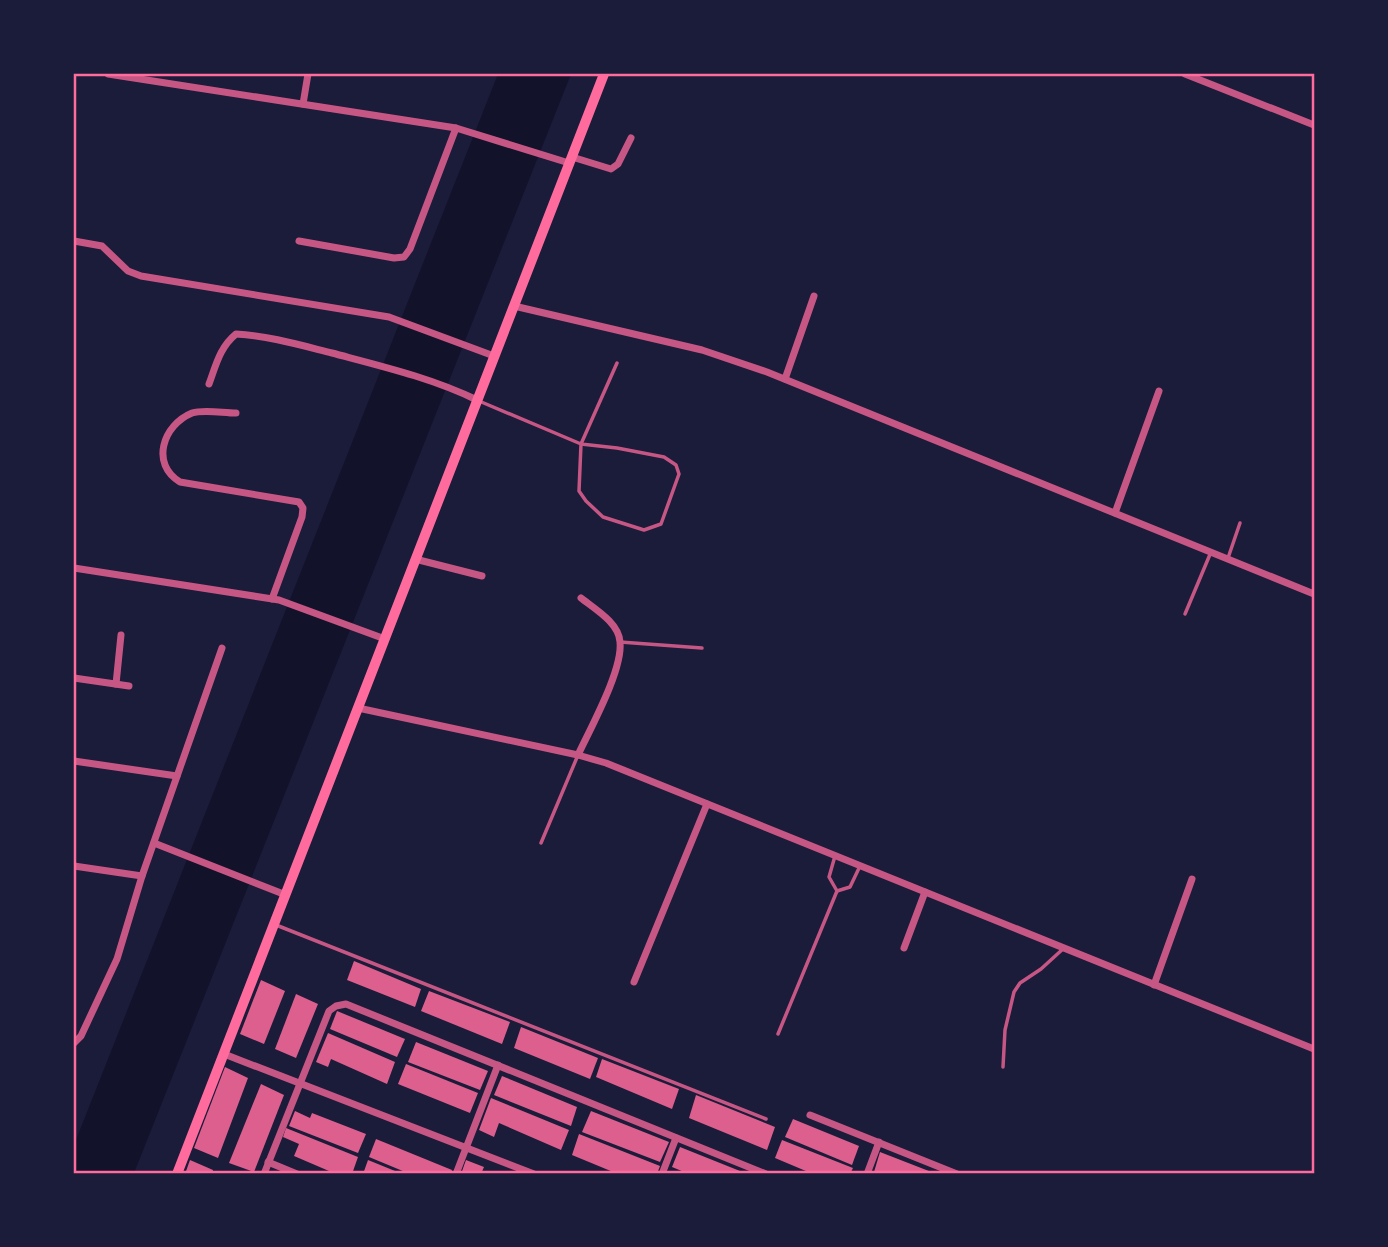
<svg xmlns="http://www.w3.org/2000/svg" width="1388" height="1247" font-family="Ubuntu,sans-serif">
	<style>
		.water { fill: #12122b }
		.building { fill: #dd5f8e }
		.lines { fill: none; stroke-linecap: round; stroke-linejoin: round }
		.service { stroke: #c65784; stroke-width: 3.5 }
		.minor { stroke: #c65784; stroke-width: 7 }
		.secondary { stroke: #ff6b9d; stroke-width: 10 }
		.neatline { fill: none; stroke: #ff6b9d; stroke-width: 2.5 }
	</style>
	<rect width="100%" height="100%" fill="#1b1b3a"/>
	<path class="water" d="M498 74H571L134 1173H74V1145Z"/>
	<g class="building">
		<path d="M354 961 421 989 415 1007 347 980Z"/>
		<path d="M261 980 285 991 264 1044 240 1034Z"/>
		<path d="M429 991 510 1022 502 1044 421 1011Z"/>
		<path d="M296 994 318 1004 296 1058 275 1049Z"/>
		<path d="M337 1011 405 1039 397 1057 330 1029Z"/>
		<path d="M521 1027 598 1058 590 1079 514 1048Z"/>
		<path d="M328 1033 395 1062 387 1084 331 1059 328 1067 316 1062Z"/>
		<path d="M416 1042 488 1071 480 1090 408 1062Z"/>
		<path d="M602 1059 679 1089 672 1109 596 1077Z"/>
		<path d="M406 1064 478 1093 470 1113 398 1084Z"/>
		<path d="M225 1067 248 1078 218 1158 194 1148Z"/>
		<path d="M502 1076 577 1107 571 1126 494 1095Z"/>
		<path d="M261 1084 284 1095 254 1172 229 1163Z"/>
		<path d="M696 1095 775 1127 767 1150 689 1118Z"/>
		<path d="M491 1098 569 1130 561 1150 499 1123 494 1137 479 1130Z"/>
		<path d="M295 1111 310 1118 312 1113 366 1134 358 1153 289 1126Z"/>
		<path d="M591 1111 669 1142 660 1162 582 1132Z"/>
		<path d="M793 1119 859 1146 852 1165 785 1137Z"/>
		<path d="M286 1128 358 1157 352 1174H336L294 1156 299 1144 283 1137Z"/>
		<path d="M579 1134 660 1166 657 1174H618L572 1155Z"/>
		<path d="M376 1139 452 1170 451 1174H410L369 1157Z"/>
		<path d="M782 1140 853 1168 850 1174H813L775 1158Z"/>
		<path d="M680 1147 745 1173V1174H689L672 1167Z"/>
		<path d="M880 1152 934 1173V1174L874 1172Z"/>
		<path d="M190 1160 213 1170 212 1174H185Z"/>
		<path d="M368 1160 400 1173V1174H363Z"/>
		<path d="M466 1160 484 1167 481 1174H461Z"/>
	</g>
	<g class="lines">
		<g class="service">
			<path d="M479 401 581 444 617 448 664 457 676 465 679 474 661 524 644 530 603 517 586 501 579 491 581 444 617 363"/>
			<path d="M1228 558 1240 523"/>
			<path d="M1185 614 1211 552"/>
			<path d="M620 642 702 648"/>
			<path d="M541 843 578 755"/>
			<path d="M835 856 829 877 837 891 850 887 860 866"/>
			<path d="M276 925 766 1119"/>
			<path d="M778 1034 837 891"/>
			<path d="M1003 1067 1005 1030 1014 992 1020 983 1041 969 1064 948"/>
		</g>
		<g class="minor">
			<path d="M108 74 456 128 569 163"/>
			<path d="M1185 74 1314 125"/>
			<path d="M303 104 308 74"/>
			<path d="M572 157 611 169 618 164 631 138"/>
			<path d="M74 241 102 246 128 271 141 276 389 317 494 356"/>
			<path d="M299 241 394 258 404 257 410 249 456 128"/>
			<path d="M514 306 702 350 767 372 1314 594"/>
			<path d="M785 379 814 296"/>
			<path d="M209 384C216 365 220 347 236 334 269 336 300 345 332 353 381 366 432 378 477 400"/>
			<path d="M236 413C223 413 204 409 192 413 163 425 150 464 180 482L299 502 303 508 302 517 272 599"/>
			<path d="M1115 513 1159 391"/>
			<path d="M415 559 482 576"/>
			<path d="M74 568 279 600 385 639"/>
			<path d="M74 678 129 686"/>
			<path d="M116 684 121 635"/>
			<path d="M358 708 578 755 606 763 1314 1049"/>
			<path d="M578 755C590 729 623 670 620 642 619 623 595 609 581 598"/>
			<path d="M74 761 177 776"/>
			<path d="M154 843 286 895"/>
			<path d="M74 866 142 876"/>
			<path d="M904 948 925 892"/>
			<path d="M634 982 707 804"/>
			<path d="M1154 985 1192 879"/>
			<path d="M74 1043 81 1036 117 959 142 876 222 648"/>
			<path d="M224 1054 534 1174"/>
			<path d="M810 1115 957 1174"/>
			<path d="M268 1162 297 1174"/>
			<path d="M264 1174 329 1011 336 1006 346 1004 766 1174"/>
			<path d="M456 1174 498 1065"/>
			<path d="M662 1174 676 1138"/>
			<path d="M867 1174 879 1142"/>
		</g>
		<path class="secondary" d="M177 1174 604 74"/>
	</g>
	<rect width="1388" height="1247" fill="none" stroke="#1b1b3a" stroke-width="150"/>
	<rect x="75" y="75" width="1238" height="1097" class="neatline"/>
</svg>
